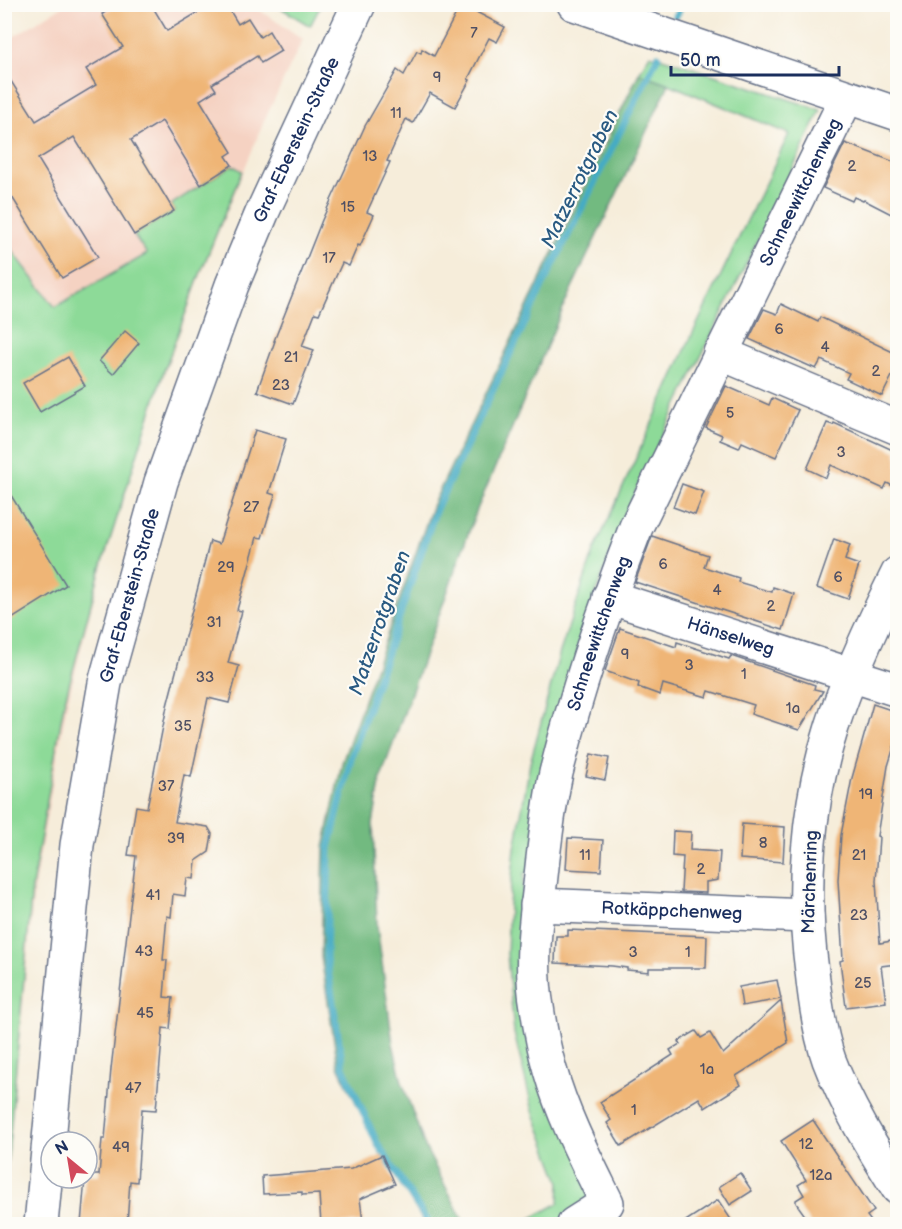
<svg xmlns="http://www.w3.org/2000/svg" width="902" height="1229" font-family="'Balsamiq Sans',sans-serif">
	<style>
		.built { fill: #f5d2c2 }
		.green { fill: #8dda98; stroke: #54847b; stroke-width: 1.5 }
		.forest { fill: #72ba80; stroke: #46746f; stroke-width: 1.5 }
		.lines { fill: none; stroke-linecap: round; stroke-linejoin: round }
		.stream { stroke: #44abc4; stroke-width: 7 }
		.building { fill: #efb576 }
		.minor-casing { stroke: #687289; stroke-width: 36 }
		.minor { stroke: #fff; stroke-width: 33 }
		.labels { text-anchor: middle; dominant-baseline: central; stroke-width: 4.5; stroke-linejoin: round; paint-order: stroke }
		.number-label { font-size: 15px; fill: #505064 }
		.street-label { font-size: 18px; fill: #1b2f5e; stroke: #fdfcf7 }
		.water-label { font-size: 20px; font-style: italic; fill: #295a82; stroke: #fdfcf7 }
	</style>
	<rect width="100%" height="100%" fill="#fdfcf7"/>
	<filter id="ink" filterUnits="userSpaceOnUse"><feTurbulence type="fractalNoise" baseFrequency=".0167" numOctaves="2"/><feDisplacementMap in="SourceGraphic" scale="12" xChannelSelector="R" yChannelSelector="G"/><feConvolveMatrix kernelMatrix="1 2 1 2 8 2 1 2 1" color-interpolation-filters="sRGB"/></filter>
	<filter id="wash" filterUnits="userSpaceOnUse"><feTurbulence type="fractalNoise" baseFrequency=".008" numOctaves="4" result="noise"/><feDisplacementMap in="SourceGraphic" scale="24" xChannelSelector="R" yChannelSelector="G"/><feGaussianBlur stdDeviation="1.35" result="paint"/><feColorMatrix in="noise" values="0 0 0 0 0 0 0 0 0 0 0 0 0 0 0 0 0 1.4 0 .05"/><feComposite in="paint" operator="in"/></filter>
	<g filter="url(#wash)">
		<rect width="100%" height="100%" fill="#f6edda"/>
		<path class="built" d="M64 5H252L303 39 265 119 203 270 159 388 100 574 67 704 34 887 5 1195V42Z"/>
		<g class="green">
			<path d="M276 5H321L310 26Z"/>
			<path d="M650 54 821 110 625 513 582 631 533 872 524 873 521 940 595 1192 558 1224H521L559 1203 560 1182 533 1111 514 1033 507 954 509 904 515 849 530 763 560 652 594 551 691 337 789 134 669 84 639 73Z"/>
			<path d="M232 165 242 171 202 269 164 371 99 574 64 704 32 887 5 1190V241L55 307 147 254 134 235 174 211 172 204Z"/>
		</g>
		<path class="forest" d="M639 73 669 84 570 292 476 512 381 777 373 824 377 926 393 1044 402 1082 425 1147 465 1224H425L376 1143 338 1066 321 957 324 848 342 763 433 504Z"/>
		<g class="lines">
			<g class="stream">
				<path d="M676 16 682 4"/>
				<path d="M429 1224 377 1143 343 1067 326 958 329 848 351 758 436 509 544 283 658 56"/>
			</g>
		</g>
		<g id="blocks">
			<g class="building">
				<path d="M119 4H151L167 31 212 4H226L238 24 248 18 260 37 269 31 281 51 261 63 257 56 212 84 216 90 200 100 232 152 226 156 232 165 201 185 162 121 131 140 174 211 134 235 74 137 38 159 98 257 62 278 4 184V70L36 121 96 85 86 69 123 47 102 14Z"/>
				<path d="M461 4 505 27 497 42 489 38 468 79 470 80 455 107 430 93 413 123 406 119 387 161 390 162 367 212 374 215 360 246 358 245 349 266 342 263 319 314 315 313 302 346 314 350 293 404 257 391 275 341H274L322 220 365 126 397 70 404 75 417 51 421 53 422 49 434 56Z"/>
				<path d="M845 143 897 163V217L864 200 863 201 854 197 852 201 823 188Z"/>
				<path d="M781 304 818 322 820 317 897 354V379L892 376 882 396 846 379 849 373 821 360 816 369 749 339 764 309 777 314Z"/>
				<path d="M125 331 139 343 113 374 99 361Z"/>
				<path d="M68 357 85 386 40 412 23 383Z"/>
				<path d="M726 386 769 405 772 398 798 410 776 457 742 442 739 448 720 440 722 435 706 428Z"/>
				<path d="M827 423 833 425 834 423 897 452V488L887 483 884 489 831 465 826 478 807 469Z"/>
				<path d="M255 430 286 439 269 493 275 495 262 538 257 537 237 610 242 611 228 663 239 666 229 703 208 698 191 777 184 775 175 822 208 827 212 834 209 852 196 861 194 879 187 878 185 896 173 894 171 917 167 916 163 960H167L164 997 173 998 170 1029 163 1028 156 1110 142 1109 137 1182 130 1181 127 1224H81L85 1178H87V1175H99L102 1139H105L111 1069 136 856 128 855 136 806 147 808 167 706 210 541 219 544Z"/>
				<path d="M4 484 66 585 4 624Z"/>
				<path d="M682 484 704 492 695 515 673 507Z"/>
				<path d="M652 536 708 555 704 567 739 578 738 582 772 592 773 587 794 594 783 630 635 582Z"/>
				<path d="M834 539 850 545 845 560 859 565 848 599 817 588Z"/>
				<path d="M620 628 676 647 677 642 729 659 731 656 815 685 814 689 823 691 799 730 751 714 754 705 709 691 707 697 663 684 660 695 638 687 639 683 605 671Z"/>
				<path d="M873 704 897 712V737L888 766 877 836 879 837 876 881 880 943 897 940V964L881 966 886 1002 846 1007 840 961 843 960 838 880 841 835 852 778Z"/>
				<path d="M591 754 609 758 605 780 586 776Z"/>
				<path d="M742 824 785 827 783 862 740 859Z"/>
				<path d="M673 831 691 832 690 850 720 852 718 880 706 882V893L681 892 683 857 672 856Z"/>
				<path d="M568 838 603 840 601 871 566 869Z"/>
				<path d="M568 930 707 936 706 968H649V972L627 970V968L612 966 555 963 556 936H568Z"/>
				<path d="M777 980 781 999 742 1006 739 987Z"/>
				<path d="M781 1001 788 1043 736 1076 741 1085 705 1108 699 1098 621 1146 607 1123 611 1120 600 1102 673 1055 670 1050 680 1044 679 1041 696 1031 701 1038 710 1033 723 1054Z"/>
				<path d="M813 1120 874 1211 867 1216 873 1224H811L796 1203V1200L804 1195 798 1185 806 1180 781 1141Z"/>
				<path d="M382 1155 395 1184 360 1199 363 1222 321 1224 319 1194 302 1195V1192L263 1194 262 1176 351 1169Z"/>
				<path d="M740 1173 752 1191 730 1205 719 1187Z"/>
				<path d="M718 1200 734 1224H681Z"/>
			</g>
		</g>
	</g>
	<g filter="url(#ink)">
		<use href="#blocks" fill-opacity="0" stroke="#687289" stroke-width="1.5"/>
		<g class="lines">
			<defs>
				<g id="minor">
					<path d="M574 4 898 114"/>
					<path d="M720 353 898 428"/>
					<path d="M898 573C873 623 849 674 832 727 807 805 801 890 812 971 815 1000 819 1032 829 1060 846 1105 872 1147 898 1188"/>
					<path id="s1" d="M609 597 898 690"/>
					<path id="s2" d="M537 905 807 916"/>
					<path id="s3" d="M41 1224 77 845 105 683 161 482 232 285 262 213 359 4"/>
					<path id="s4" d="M574 1224 607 1203C586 1160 563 1116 550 1070 544 1050 540 1028 537 1007 530 968 535 925 540 885 544 848 548 809 556 773 577 689 605 607 636 527L846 99"/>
				</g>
			</defs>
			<use href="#minor" class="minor-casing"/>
			<use href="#minor" class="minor"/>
		</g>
	</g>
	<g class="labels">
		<g class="number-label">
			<text x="474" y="33">7</text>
			<text x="437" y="77">9</text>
			<text x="396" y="113">11</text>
			<text x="370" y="156">13</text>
			<text x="852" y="166">2</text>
			<text x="348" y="207">15</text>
			<text x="329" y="258">17</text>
			<text x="779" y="329">6</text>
			<text x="825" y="347">4</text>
			<text x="291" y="357">21</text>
			<text x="876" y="371">2</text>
			<text x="281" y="385">23</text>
			<text x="730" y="413">5</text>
			<text x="841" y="452">3</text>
			<text x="251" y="507">27</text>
			<text x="663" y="564">6</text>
			<text x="226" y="567">29</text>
			<text x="838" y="577">6</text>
			<text x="717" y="590">4</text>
			<text x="771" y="606">2</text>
			<text x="214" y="622">31</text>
			<text x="625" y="654">9</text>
			<text x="689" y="665">3</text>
			<text x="744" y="674">1</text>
			<text x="205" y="677">33</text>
			<text x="793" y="708">1a</text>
			<text x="183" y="726">35</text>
			<text x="166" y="786">37</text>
			<text x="866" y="794">19</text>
			<text x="176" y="838">39</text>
			<text x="763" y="843">8</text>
			<text x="585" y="855">11</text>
			<text x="859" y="855">21</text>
			<text x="701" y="869">2</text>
			<text x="153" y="895">41</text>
			<text x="859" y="915">23</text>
			<text x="144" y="951">43</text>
			<text x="633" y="952">3</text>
			<text x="688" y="952">1</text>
			<text x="863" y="983">25</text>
			<text x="145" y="1013">45</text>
			<text x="707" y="1069">1a</text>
			<text x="133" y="1088">47</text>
			<text x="634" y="1110">1</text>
			<text x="806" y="1144">12</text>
			<text x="121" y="1147">49</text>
			<text x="821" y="1175">12a</text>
		</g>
		<g class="street-label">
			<text stroke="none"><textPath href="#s3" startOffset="1122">Graf-Eberstein-Straße</textPath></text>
			<text stroke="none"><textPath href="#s4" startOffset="1116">Schneewittchenweg</textPath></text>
			<text stroke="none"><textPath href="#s3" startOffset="636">Graf-Eberstein-Straße</textPath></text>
			<text stroke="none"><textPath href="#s4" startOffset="630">Schneewittchenweg</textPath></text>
			<text stroke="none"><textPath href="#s1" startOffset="128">Hänselweg</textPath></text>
			<text transform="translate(810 882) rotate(-88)">Märchenring</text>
			<text stroke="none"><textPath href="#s2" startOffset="135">Rotkäppchenweg</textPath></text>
		</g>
		<g class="water-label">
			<text transform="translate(580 179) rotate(-64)">Matzerrotgraben</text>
			<text transform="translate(380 623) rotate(-71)">Matzerrotgraben</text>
		</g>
	</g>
	<rect width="902" height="1229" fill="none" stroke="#fdfcf7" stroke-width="24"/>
	<g transform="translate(69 1160) rotate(330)"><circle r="28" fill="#fdfcf7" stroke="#a3aaba" stroke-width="1.5"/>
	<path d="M0-4.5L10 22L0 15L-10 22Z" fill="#d1495b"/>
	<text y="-9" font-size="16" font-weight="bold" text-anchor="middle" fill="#1b2f5e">N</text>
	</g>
	<path d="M671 66v9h168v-9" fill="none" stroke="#1b2f5e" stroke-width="3"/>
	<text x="680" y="66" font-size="18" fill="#1b2f5e" stroke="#fdfcf7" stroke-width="4.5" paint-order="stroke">50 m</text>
</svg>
